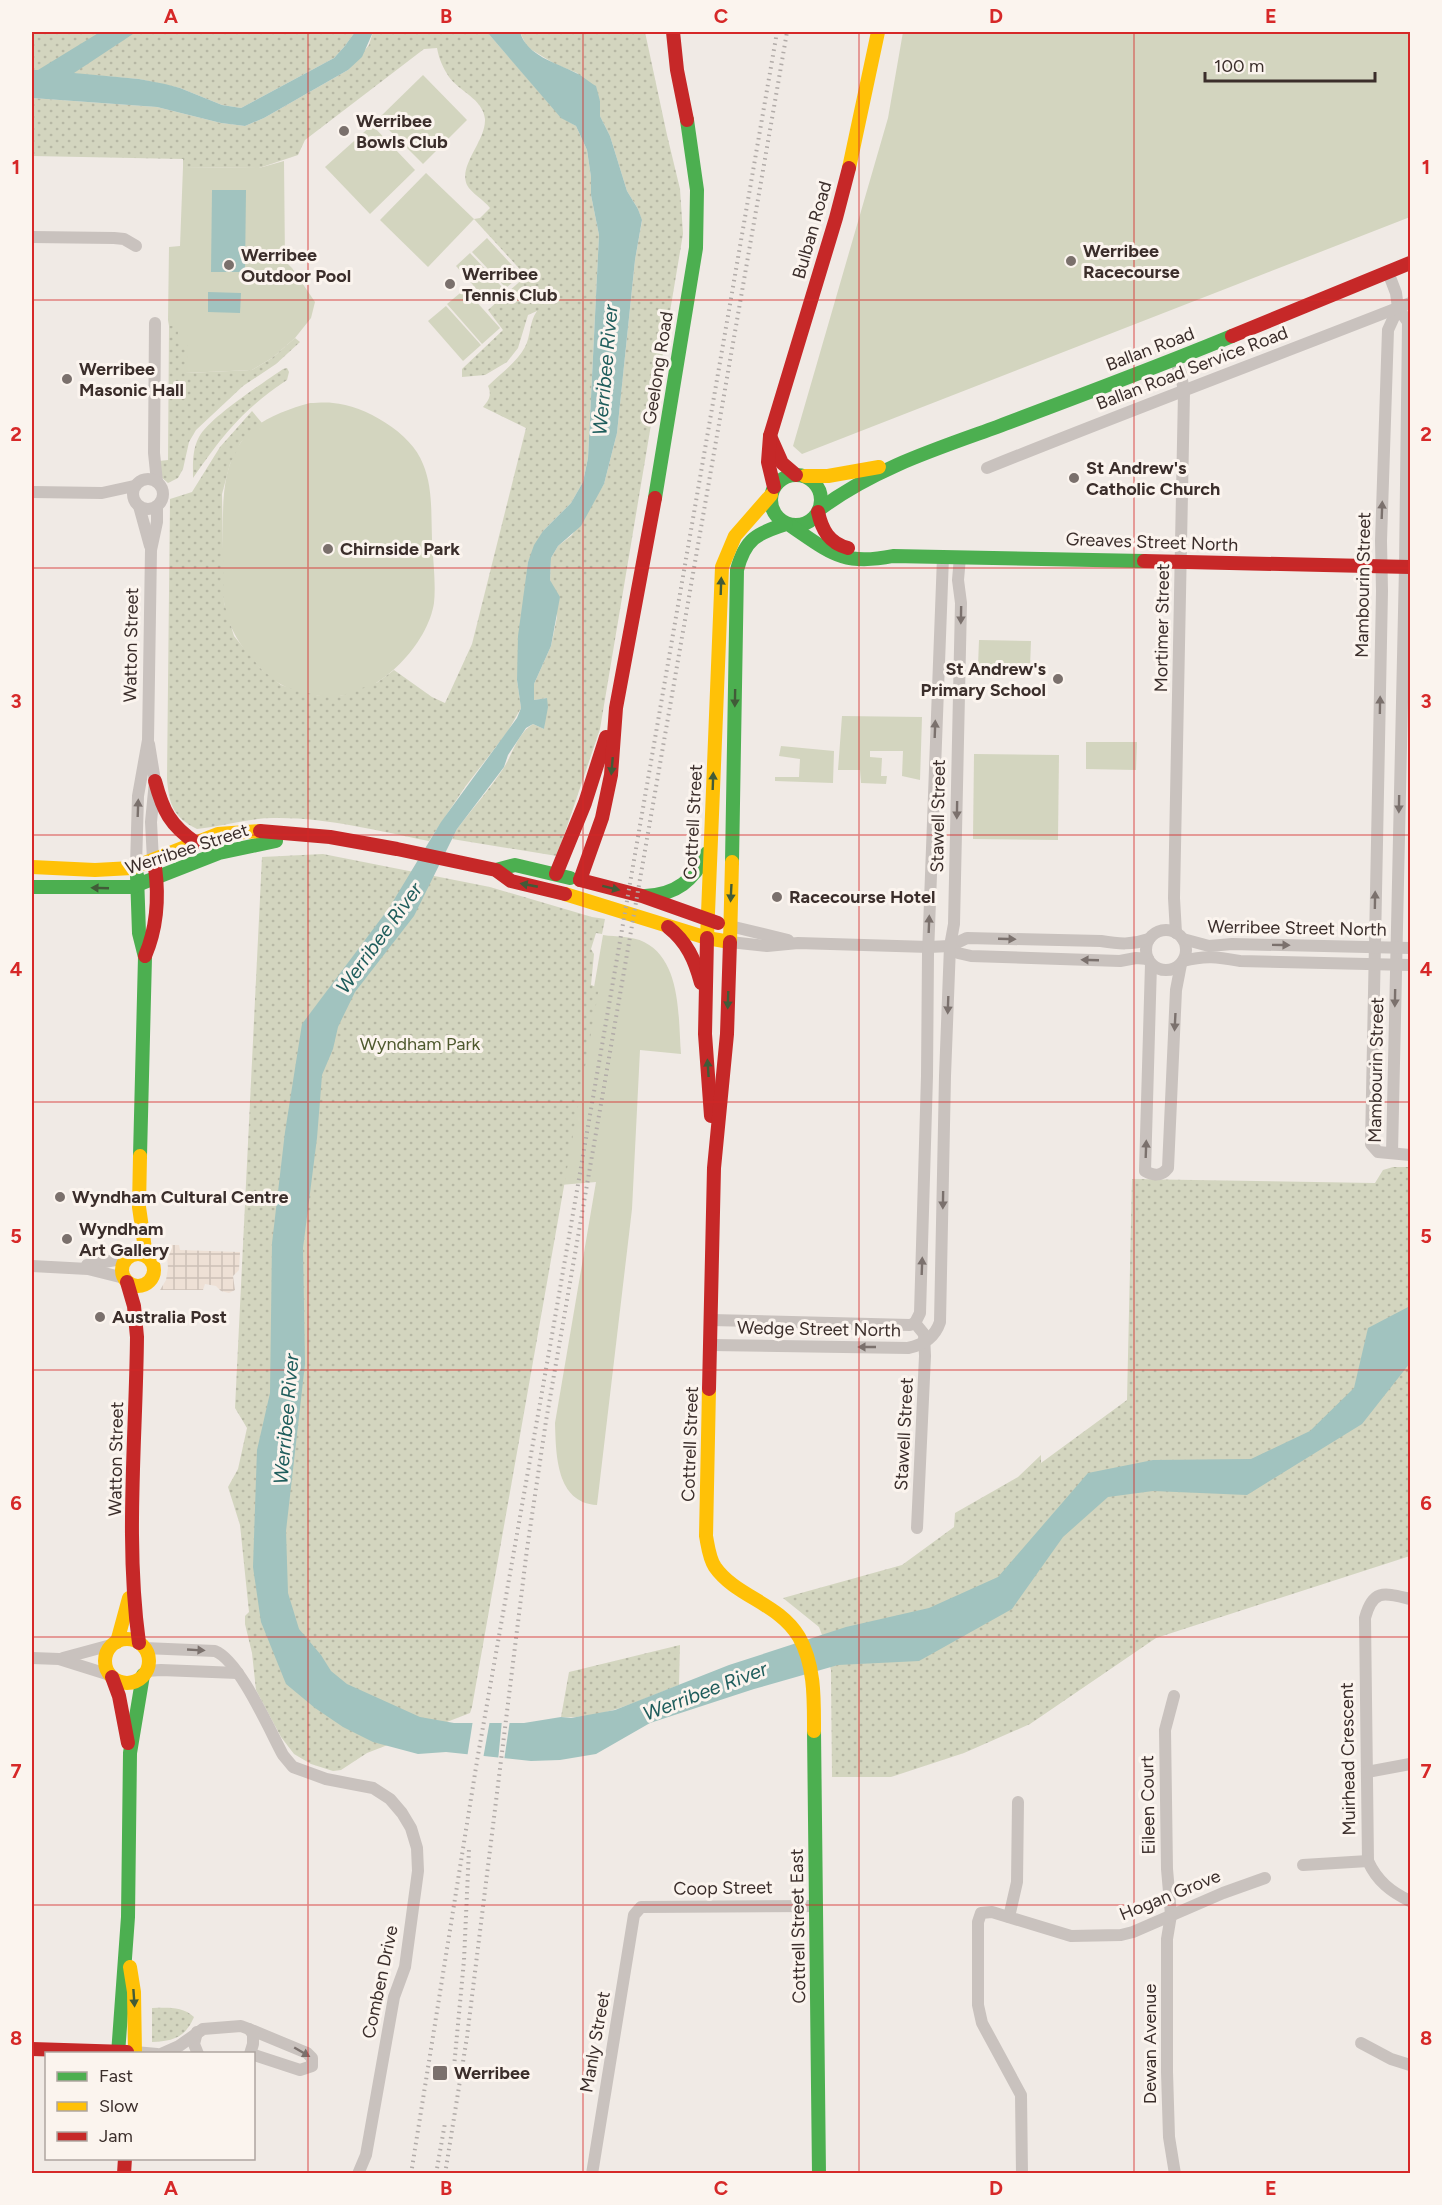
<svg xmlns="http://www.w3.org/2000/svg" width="1442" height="2205" font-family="Figtree,sans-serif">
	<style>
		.green { fill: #d3d5bf }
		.park { fill: url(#park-dots) }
		.plaza { fill: url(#plaza-grid) }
		.water { fill: #a1c3bf }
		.pier { fill: #f0eae5 }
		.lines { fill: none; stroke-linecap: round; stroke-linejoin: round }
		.street { stroke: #c9c2be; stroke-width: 12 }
		.fast { stroke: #4caf50; stroke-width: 14 }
		.slow { stroke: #ffc107; stroke-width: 14 }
		.jam { stroke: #c62828; stroke-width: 14 }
		.rail { stroke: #b1aba8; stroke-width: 4; stroke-dasharray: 1.5 4.5; stroke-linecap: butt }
		.oneway { fill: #7b716d }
		.oneway2 { fill: #415b38 }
		.grid { fill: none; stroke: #d62828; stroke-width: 1.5; stroke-opacity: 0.55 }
		.poi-dot { fill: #7a706c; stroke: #fbf4ee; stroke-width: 2 }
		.labels { text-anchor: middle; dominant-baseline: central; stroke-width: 6; stroke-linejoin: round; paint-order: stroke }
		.poi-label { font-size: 18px; font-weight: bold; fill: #3b2e2b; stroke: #fbf4ee; text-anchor: start }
		.street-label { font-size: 18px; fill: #3b2e2b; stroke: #fbf4ee }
		.park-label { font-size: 18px; fill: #4e592e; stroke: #fbf4ee }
		.water-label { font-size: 20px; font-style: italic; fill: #1f5d5c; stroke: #fbf4ee }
		.neatline { fill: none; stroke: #d62828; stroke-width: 2 }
		.grid-label { font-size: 20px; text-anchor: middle; font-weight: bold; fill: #d62828 }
	</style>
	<defs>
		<pattern id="park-dots" width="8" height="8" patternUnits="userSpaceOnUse" patternTransform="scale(1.5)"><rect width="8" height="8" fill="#d3d5bf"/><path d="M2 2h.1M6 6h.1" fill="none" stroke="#b6b7a4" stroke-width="1.8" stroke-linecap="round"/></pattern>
		<pattern id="plaza-grid" width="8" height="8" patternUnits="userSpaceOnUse" patternTransform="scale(1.5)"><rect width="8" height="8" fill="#eee0d5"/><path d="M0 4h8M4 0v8" fill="none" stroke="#cdc0b7"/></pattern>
	</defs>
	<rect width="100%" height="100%" fill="#f0eae5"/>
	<g class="green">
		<path d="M903 32H1410V217L802 454 793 446 888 118Z"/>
		<path d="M423 75 467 120 423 164 378 119Z"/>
		<path d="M372 125 415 170 370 214 325 167Z"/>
		<path d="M284 161 285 261 292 268 315 302 311 318 295 338 272 358 252 370 185 373 177 338 178 326H169L168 320 169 247 180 246 183 167 259 168Z"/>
		<path d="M426 173 474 219 428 267 380 220Z"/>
		<path d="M487 238 521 275 506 288 472 252Z"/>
		<path d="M470 253 504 289 489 303 456 266Z"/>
		<path d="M465 289 500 328 482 344 447 304Z"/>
		<path d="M446 306 481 345 463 361 428 321Z"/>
		<path d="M310 403C317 403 325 402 333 403 364 405 412 433 423 464 433 488 431 514 432 540 433 559 436 584 434 603 428 643 381 694 339 696 321 698 298 694 282 685 256 671 227 632 224 602 221 582 223 560 223 539 223 506 221 471 241 442 256 420 285 410 310 403Z"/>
		<path d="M979 640 1031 641 1030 667H1019L1030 668V677L1012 676V667L978 666Z"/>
		<path d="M842 716 922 717 920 780 902 776 903 751H870V757L882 758 881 776H887L886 784 861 783 860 770H838Z"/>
		<path d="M1086 742H1137L1136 770 1086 769Z"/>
		<path d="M781 746 834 751 833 783 775 781V777H799L800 759 779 756Z"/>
		<path d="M974 754 1059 755 1058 840 973 839Z"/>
		<path d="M603 935C616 937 633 936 644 942 682 961 678 1018 681 1054L640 1050 632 1209 597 1505C556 1503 556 1454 555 1423L596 1182 560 1185Z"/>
	</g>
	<g class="park">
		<path d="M32 32H355L344 47 334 58 241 108 222 105 180 88 139 79 32 70Z"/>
		<path d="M373 32H487L561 117 576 126 587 150 591 177V195L599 235 588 458 583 482 571 503 543 531 528 562 517 680 521 708 508 731 465 787 429 841C378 831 326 817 274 818 248 818 223 826 197 829 173 817 169 804 167 779L170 499 192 492 220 447 252 411 262 423 241 442 230 464 222 494 224 603 234 636 261 669 281 685 299 691 320 696H341L378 682 394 670 432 697 445 703 472 644 526 428 483 407C489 400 492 395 488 386 500 374 517 362 525 347 531 336 529 322 537 311L528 315 518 348 507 362 485 375 462 377V369L503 330 488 310 526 276 474 219 480 218 490 208C484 200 471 193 467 185 458 165 486 141 485 119 483 99 459 91 449 77 443 68 439 59 437 48L424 49 305 140 298 155 259 168 183 167V159L32 156V98L157 107 221 123 245 126 264 118 348 70 369 45Z"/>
		<path d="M520 32H645L667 135 680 189 683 234 600 729 557 856 452 839 457 829C472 809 489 790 503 769 513 754 516 735 533 724L544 729 547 698 534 700V684L551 646 557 617 554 590 550 580 551 558 558 546 572 535 604 484 617 433 635 260 642 221 638 209 627 191 610 136 600 116V101L577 73 555 64 527 47Z"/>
		<path d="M169 326H178V338L188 346 186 373 252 370 272 358 295 338 300 342 276 364 243 386 196 430 189 442 183 469 178 478 168 483 161 477 159 461 168 460Z"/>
		<path d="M287 368 289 372 287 380C242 410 223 435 193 478 193 464 192 450 199 437 209 418 263 383 283 369Z"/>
		<path d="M323 854 490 887 592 917 605 919 602 934 596 933 591 949 594 954 591 985 599 988 472 1707 470 1713 367 1753 341 1770 333 1771 311 1764 294 1754 281 1737 256 1690 252 1653 245 1624V1616L249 1612 240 1525 228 1487 238 1469 247 1428 235 1408 262 857Z"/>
		<path d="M1393 1167H1410V1556L1156 1638 1030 1724 964 1753 891 1777H832L831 1670 822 1635 819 1627 783 1598 902 1565 954 1527 955 1513 1018 1477 1041 1455V1463L1127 1400 1132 1179 1375 1183 1383 1170Z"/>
		<path d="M680 1645 679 1685C642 1699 602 1720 561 1717L569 1672Z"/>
		<path d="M152 2008C167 2008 182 2006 194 2017 185 2038 173 2041 152 2042Z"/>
	</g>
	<path class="plaza" d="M169 1245H179L180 1250 240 1252 239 1270 233 1276 235 1290 229 1293 221 1291 216 1286 205 1284 203 1290H160L166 1280 168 1268 167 1257 164 1246Z"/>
	<g class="water">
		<path d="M100 32H136L74 73 139 79 165 84 180 88 222 105 241 108 334 58 344 47 355 32H373L362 57 348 70 264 118 245 126 221 123 157 107 32 98V70H38Z"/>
		<path d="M487 32H520C527 56 555 62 576 73 583 76 589 82 596 86L600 101V116L610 136 627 191 638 209 642 220 635 260 617 433 604 484 581 526 558 546 551 558 550 580 560 597 551 646 534 684V700L547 698 548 707 544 729 533 724 526 728 508 755 504 767 457 829 414 916 355 992 338 1027 333 1049 322 1075 317 1138 303 1248 305 1364 286 1531 288 1593 299 1629 321 1655 331 1671 347 1684 420 1717 454 1723H524L561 1717 571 1718 615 1710 729 1665 846 1627 929 1608 998 1577 1088 1473 1153 1460 1251 1459 1310 1431 1354 1388 1368 1328 1410 1306V1363L1362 1424 1247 1495 1153 1491 1108 1497 1063 1537 1012 1609 919 1661 838 1665 754 1689 650 1723 596 1754 560 1760 531 1761 446 1752 418 1754 373 1742 343 1727 315 1708 286 1684 261 1622 253 1567 257 1450 270 1393 272 1243 285 1132 302 1024 389 908 441 822 517 718 521 708 517 680 518 636 528 562 534 545 543 531 571 503 583 482 588 458 599 235 591 195V177L587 150 576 126 561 118Z"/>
		<path d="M212 190H246L245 272H211Z"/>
		<path d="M208 292 241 293 240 313 208 312Z"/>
	</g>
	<g class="pier">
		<path d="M473 1720H490L483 1759 467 1758Z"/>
		<path d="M502 1720H510L504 1761H498Z"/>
	</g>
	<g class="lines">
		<g class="street">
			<path d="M32 237 114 238 124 239 136 246"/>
			<path d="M1388 272 1396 293 1398 308 1408 322 1405 567 1392 1153"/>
			<path d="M1398 308 1388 330 1381 541 1382 591 1371 1144 1378 1152 1410 1155"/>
			<path d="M155 323 154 453 157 482"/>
			<path d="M1175 360 1181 374 1184 392 1174 898 1176 933"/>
			<path d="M987 468C1128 411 1270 358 1410 303"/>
			<circle cx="148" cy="494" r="15"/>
			<path d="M32 492 102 493 134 486"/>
			<path d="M139 506 150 546"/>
			<path d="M149 744 155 781 151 822 153 860"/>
			<path d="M136 866 138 796 148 740 151 550 157 522V506"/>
			<path d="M730 926 788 940"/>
			<circle cx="1166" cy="950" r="20"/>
			<path d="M1183 939 1209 946 1232 944 1410 948"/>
			<path d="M730 942 767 946 798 943 929 947 950 946 967 938 1101 941C1119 944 1132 945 1149 939"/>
			<path d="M950 946 958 953 971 956 1120 961 1136 958 1148 959"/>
			<path d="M1183 961C1206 955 1217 957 1240 961L1410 965"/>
			<path d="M1151 964 1145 1171C1154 1176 1161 1177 1168 1168L1176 990 1181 964"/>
			<path d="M87 1265 127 1258"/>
			<path d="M32 1266 88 1269 124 1278"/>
			<path d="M711 1320 910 1325 915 1323"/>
			<path d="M915 1323 920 1313 927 1076 928 954 943 557"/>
			<path d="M915 1323 924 1334 925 1356 917 1528"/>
			<path d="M711 1345 908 1348C923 1345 935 1337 940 1322L945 1076 950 946 954 924 961 603 958 580 960 557"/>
			<path d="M1410 1599C1385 1593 1373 1588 1365 1618L1368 1861C1377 1881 1391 1892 1410 1901"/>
			<path d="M144 1648 215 1651C239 1660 270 1731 283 1755L293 1767 326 1779 373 1788 390 1799 402 1813 411 1828 417 1848 418 1871 405 1967 394 1997 366 2155 358 2174"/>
			<path d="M32 1658 59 1659 110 1675"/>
			<path d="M63 1658 111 1645"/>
			<path d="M146 1671 161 1670 238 1673"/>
			<path d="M1174 1696 1165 1730 1167 1869 1171 1915 1167 1939V2072L1169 2137 1175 2174"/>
			<path d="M1367 1772 1410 1764"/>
			<path d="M1303 1865 1368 1861"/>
			<path d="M1009 1917 1017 1882 1018 1802"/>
			<path d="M249 2029 307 2053 312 2058V2066L300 2070 254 2055"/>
			<path d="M197 2032 194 2044 198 2054"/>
			<path d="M1361 2043 1391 2059 1410 2065"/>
			<path d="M135 2052 157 2054"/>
			<path d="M161 2054 179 2046 203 2029 241 2026 249 2029 253 2034V2044L250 2054"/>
			<path d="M592 2174 634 1915 641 1907 816 1906"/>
			<path d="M1022 2174 1021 2095 982 2023 978 2005V1922L981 1913 992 1912 1071 1936 1121 1935 1133 1932 1223 1893 1265 1878"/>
		</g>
		<g class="fast">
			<circle cx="796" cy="500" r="25"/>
			<path d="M655 498 696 248 697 190 687 120"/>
			<path d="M820 509C873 469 936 449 997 427 1076 397 1155 368 1232 336"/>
			<path d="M791 526C831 553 843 566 893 556L1144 561"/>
			<path d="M732 862 737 570C745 539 757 533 786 524"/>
			<path d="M496 870 515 865 570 878"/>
			<path d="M137 875 139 933 145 957 140 1156"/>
			<path d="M32 887H132L219 853 276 841"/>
			<path d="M645 896C676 895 694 880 707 853"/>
			<path d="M814 1731 819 2174"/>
			<path d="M118 2054 128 1917 130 1753 143 1675"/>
		</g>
		<g class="slow">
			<path d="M849 168 878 32"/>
			<path d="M805 476H828L879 467"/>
			<path d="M32 867 95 870 132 868 218 834 260 831"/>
			<path d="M565 894 707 938 730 942 732 862"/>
			<path d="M707 938 722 567 735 536 771 495"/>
			<path d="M140 1156 139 1207 146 1256"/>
			<circle cx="138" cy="1270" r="16"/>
			<path d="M709 1389 706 1536C708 1546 709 1558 715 1567 736 1597 779 1603 799 1637 815 1665 814 1700 814 1731"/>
			<circle cx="127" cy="1661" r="22"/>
			<path d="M117 1642 129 1598"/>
			<path d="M130 1967 134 1992 135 2054"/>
		</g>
		<g class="jam">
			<path d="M673 32 677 70 687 120"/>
			<path d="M1232 336 1410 263"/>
			<path d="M770 436 782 463 796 475"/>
			<path d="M774 487 768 462 770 436 836 218 849 168"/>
			<path d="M818 512C822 530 829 543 848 548"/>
			<path d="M1144 561 1410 567"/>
			<path d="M155 781C163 811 170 825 196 843"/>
			<path d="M260 831 330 837 397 849 496 870 511 881 565 894"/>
			<path d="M556 874 585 803 606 737"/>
			<path d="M580 880 642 896 718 923"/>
			<path d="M580 880 602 818 611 775 616 708 655 498"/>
			<path d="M668 927C687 942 695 960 701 983"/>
			<path d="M707 938 705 1034 711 1116"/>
			<path d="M145 956C157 928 159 897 155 867"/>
			<path d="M127 1282 134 1306 137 1337C136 1439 125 1541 139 1643"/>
			<path d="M709 1389 714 1168 727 1034 730 942"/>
			<path d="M112 1677 119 1696 128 1743"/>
			<path d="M32 2049 127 2052"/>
			<path d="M124 2174 125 2158"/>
		</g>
		<g class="rail">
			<path d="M454 2067 464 1960 469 1849"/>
			<path d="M411 2174 477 1761 552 1335 777 32"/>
			<path d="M436 2174 445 2123"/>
			<path d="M445 2174 467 2037 527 1549 546 1421 787 32"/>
		</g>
	</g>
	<defs><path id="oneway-solid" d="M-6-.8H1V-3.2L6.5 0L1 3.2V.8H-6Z" transform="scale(1.5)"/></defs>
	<g class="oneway">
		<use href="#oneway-solid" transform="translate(1382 510) rotate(-88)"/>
		<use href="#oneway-solid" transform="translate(961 615) rotate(91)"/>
		<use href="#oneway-solid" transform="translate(1380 705) rotate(-89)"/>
		<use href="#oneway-solid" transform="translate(935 729) rotate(-88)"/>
		<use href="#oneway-solid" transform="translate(1399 804) rotate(91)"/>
		<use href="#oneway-solid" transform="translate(138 808) rotate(-88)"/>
		<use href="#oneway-solid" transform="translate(957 810) rotate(91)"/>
		<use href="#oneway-solid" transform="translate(1375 900) rotate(-89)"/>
		<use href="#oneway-solid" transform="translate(929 924) rotate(-88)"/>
		<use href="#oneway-solid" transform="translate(1007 939) rotate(2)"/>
		<use href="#oneway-solid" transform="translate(1281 945) rotate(1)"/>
		<use href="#oneway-solid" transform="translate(1090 960) rotate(-178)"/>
		<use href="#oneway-solid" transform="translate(1395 998) rotate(91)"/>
		<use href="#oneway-solid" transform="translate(948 1005) rotate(92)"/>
		<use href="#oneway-solid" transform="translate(1175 1022) rotate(93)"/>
		<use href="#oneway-solid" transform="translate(1146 1149) rotate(-88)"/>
		<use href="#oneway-solid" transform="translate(943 1200) rotate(91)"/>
		<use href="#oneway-solid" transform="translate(922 1266) rotate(-88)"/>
		<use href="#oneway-solid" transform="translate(867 1347) rotate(-180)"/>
		<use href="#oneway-solid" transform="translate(196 1650) rotate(3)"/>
		<use href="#oneway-solid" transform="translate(302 2052) rotate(30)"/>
	</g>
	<g class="oneway2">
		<use href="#oneway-solid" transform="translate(721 586) rotate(-88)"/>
		<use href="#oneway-solid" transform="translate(735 698) rotate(91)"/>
		<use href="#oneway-solid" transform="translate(612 766) rotate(95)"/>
		<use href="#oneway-solid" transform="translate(713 781) rotate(-88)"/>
		<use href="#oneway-solid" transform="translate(529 885) rotate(-169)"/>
		<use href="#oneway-solid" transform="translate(100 888) rotate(-178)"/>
		<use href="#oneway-solid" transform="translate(611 888) rotate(14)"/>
		<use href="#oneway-solid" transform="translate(731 893) rotate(93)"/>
		<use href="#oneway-solid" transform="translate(728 1000) rotate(92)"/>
		<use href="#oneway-solid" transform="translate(708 1068) rotate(-94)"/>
		<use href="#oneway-solid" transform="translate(134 1998) rotate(86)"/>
	</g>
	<path class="grid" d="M308 32V2174M583 32V2174M859 32V2174M1134 32V2174M32 300H1410M32 568H1410M32 835H1410M32 1102H1410M32 1370H1410M32 1637H1410M32 1905H1410"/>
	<g class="poi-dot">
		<circle cx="344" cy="131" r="6"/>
		<circle cx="1071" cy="261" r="6"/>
		<circle cx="229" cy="265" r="6"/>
		<circle cx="450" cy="284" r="6"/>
		<circle cx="67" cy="379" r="6"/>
		<circle cx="1074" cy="478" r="6"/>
		<circle cx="328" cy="549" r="6"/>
		<circle cx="1058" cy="679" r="6"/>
		<circle cx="777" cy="897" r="6"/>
		<circle cx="60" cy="1197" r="6"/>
		<circle cx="67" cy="1239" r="6"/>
		<circle cx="100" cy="1317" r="6"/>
		<rect x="432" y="2065" width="16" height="16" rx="3"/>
	</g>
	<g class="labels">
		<g class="poi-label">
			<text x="356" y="121">Werribee<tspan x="356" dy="21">Bowls Club</tspan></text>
			<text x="1083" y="251">Werribee<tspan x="1083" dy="21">Racecourse</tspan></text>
			<text x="241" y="255">Werribee<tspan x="241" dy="21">Outdoor Pool</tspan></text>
			<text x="462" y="274">Werribee<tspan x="462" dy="21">Tennis Club</tspan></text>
			<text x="79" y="369">Werribee<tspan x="79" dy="21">Masonic Hall</tspan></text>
			<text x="1086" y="468">St Andrew's<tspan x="1086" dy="21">Catholic Church</tspan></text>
			<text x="340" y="549">Chirnside Park</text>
			<text x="1046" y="669" text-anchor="end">St Andrew's<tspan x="1046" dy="21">Primary School</tspan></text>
			<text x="789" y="897">Racecourse Hotel</text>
			<text x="72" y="1197">Wyndham Cultural Centre</text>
			<text x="79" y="1229">Wyndham<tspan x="79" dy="21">Art Gallery</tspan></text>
			<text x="112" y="1317">Australia Post</text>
			<text x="454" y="2073">Werribee</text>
		</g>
		<g class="street-label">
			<text transform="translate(812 230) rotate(-74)">Bulban Road</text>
			<text transform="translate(1150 349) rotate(-21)">Ballan Road</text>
			<text transform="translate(658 368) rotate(-81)">Geelong Road</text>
			<text transform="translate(1192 368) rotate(-21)">Ballan Road Service Road</text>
			<text transform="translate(1152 542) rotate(2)">Greaves Street North</text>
			<text transform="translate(1363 585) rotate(-89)">Mambourin Street</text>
			<text transform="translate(1162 628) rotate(-89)">Mortimer Street</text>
			<text transform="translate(131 645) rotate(-89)">Watton Street</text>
			<text transform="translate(938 816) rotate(-89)">Stawell Street</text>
			<text transform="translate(693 822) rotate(-87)">Cottrell Street</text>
			<text transform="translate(187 849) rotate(-18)">Werribee Street</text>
			<text transform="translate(1297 928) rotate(1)">Werribee Street North</text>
			<text transform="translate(1376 1070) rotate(-89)">Mambourin Street</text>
			<text transform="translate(819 1329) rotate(1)">Wedge Street North</text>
			<text transform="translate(904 1434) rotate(-87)">Stawell Street</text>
			<text transform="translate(690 1444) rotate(-88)">Cottrell Street</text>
			<text transform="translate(116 1459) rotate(-89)">Watton Street</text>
			<text transform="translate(1348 1759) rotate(-91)">Muirhead Crescent</text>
			<text transform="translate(1148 1805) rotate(-91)">Eileen Court</text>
			<text transform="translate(723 1888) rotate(-1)">Coop Street</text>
			<text transform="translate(1170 1895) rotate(-22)">Hogan Grove</text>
			<text transform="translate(798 1926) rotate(-91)">Cottrell Street East</text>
			<text transform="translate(380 1982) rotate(-78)">Comben Drive</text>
			<text transform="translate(595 2042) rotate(-80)">Manly Street</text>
			<text transform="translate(1150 2044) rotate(-90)">Dewan Avenue</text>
		</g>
		<g class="park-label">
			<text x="420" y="1044">Wyndham Park</text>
		</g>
		<g class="water-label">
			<text transform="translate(605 370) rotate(-85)">Werribee River</text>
			<text transform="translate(379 938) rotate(-54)">Werribee River</text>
			<text transform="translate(286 1419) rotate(-85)">Werribee River</text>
			<text transform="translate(705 1691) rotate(-21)">Werribee River</text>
		</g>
	</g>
	<rect width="1442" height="2205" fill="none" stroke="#fbf4ee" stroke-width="66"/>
	<rect x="45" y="2052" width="210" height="108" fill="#fbf4ee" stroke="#aea5a0" stroke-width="1.5"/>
	<rect x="57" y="2072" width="30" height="9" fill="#4caf50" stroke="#aea5a0" stroke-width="1.5"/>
	<text x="99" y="2082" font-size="18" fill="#3b2e2b">Fast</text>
	<rect x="57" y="2102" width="30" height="9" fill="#ffc107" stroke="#aea5a0" stroke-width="1.5"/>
	<text x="99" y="2112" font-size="18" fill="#3b2e2b">Slow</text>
	<rect x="57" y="2132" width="30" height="9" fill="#c62828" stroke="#aea5a0" stroke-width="1.5"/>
	<text x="99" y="2142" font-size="18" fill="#3b2e2b">Jam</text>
	<path d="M1205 72v9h170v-9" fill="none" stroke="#3b2e2b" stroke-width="3"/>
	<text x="1214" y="72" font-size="18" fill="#3b2e2b" stroke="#fbf4ee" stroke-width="4.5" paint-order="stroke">100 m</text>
	<rect x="33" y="33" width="1376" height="2139" class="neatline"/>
	<g class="grid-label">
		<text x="171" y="23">A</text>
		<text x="446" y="23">B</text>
		<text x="721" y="23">C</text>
		<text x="996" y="23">D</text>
		<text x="1271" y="23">E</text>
		<text x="16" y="174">1</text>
		<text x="1426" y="174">1</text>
		<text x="16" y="441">2</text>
		<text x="1426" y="441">2</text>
		<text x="16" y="708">3</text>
		<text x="1426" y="708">3</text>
		<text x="16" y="976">4</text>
		<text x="1426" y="976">4</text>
		<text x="16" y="1243">5</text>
		<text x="1426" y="1243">5</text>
		<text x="16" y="1510">6</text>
		<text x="1426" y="1510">6</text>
		<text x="16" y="1778">7</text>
		<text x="1426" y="1778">7</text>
		<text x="16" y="2045">8</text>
		<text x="1426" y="2045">8</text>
		<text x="171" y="2195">A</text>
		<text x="446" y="2195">B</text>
		<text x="721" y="2195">C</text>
		<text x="996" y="2195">D</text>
		<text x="1271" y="2195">E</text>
	</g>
</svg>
